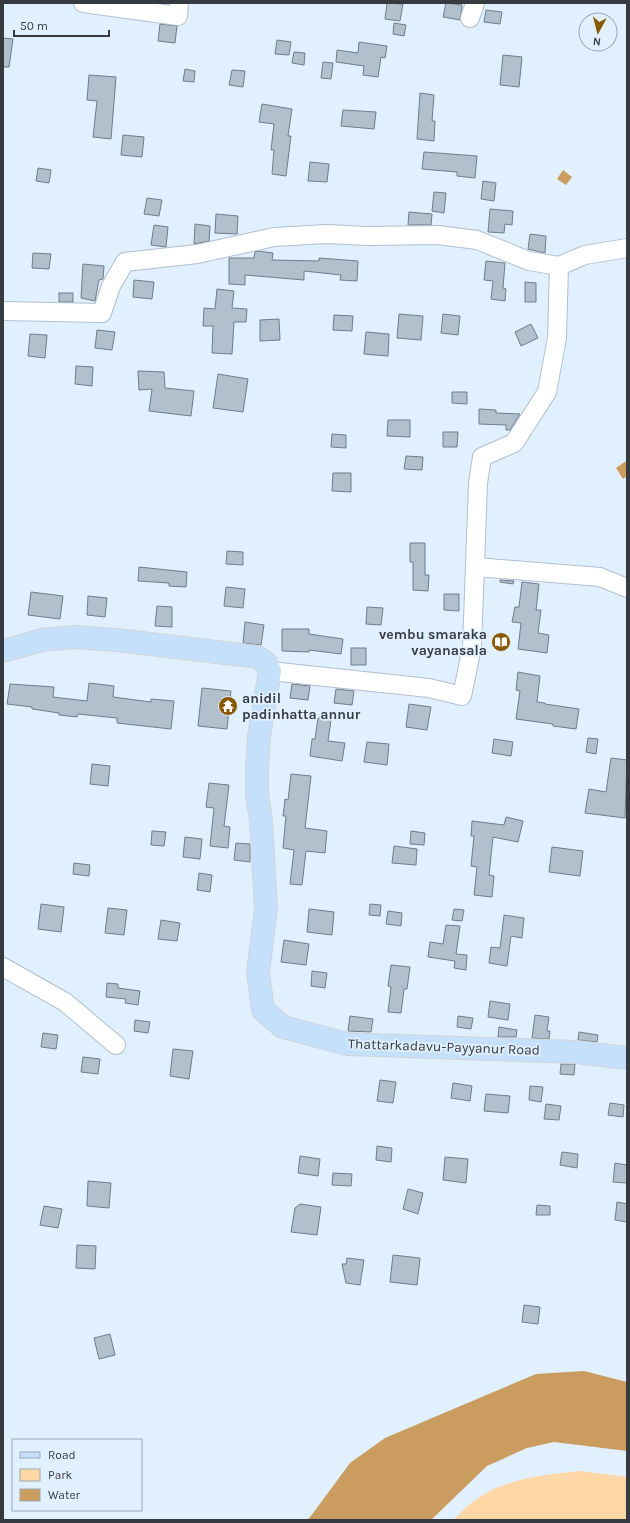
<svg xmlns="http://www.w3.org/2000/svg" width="630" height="1523" font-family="Karla,sans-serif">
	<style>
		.green { fill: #fed7a7 }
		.water { fill: #cb9c5f }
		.building { fill: #b2c0cd; stroke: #6f7d89 }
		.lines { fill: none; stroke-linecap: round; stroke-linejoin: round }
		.minor-casing { stroke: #b1bfcd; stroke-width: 20 }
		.major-casing { stroke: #d3d4d5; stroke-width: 24 }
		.minor { stroke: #fff; stroke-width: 18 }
		.major { stroke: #c5e0fa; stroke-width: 22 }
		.labels { text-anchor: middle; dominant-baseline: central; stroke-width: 3.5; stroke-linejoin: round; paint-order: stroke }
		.poi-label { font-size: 14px; font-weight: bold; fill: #363b41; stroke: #e1f0fe; text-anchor: end }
		.street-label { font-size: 14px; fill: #363b41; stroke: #e1f0fe }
	</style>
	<rect width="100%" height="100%" fill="#e1f0fe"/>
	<path class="green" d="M580 1471 627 1477V1520H454C488 1480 531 1476 580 1471Z"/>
	<g class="water">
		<path d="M563 170 572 177 566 185 557 179Z"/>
		<path d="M626 461 627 476 623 479 616 468Z"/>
		<path d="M584 1371 627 1382V1451L554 1442 527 1448 487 1466 431 1520H307L311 1516 350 1463 385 1438 536 1374Z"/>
	</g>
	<g class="building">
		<path d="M387 3 403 4 400 21 385 19Z"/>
		<path d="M446 3 462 5 460 20 443 17Z"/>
		<path d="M486 10 502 12 500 24 484 22Z"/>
		<path d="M394 23 406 25 404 36 393 34Z"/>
		<path d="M160 24 177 26 175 43 158 41Z"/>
		<path d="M3 38 13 39 9 67H3Z"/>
		<path d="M277 40 291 42 289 55 275 54Z"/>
		<path d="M359 42 387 46 385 58 381 57 378 77 363 75 364 66 336 62 337 50 358 53Z"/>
		<path d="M294 52 305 53 304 65 292 63Z"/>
		<path d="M503 55 522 57 519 87 500 85Z"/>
		<path d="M323 62 333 63 331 79 321 78Z"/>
		<path d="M185 69 195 71 194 82 183 81Z"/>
		<path d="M232 70 245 71 243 87 229 85Z"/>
		<path d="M89 75 116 77 111 139 93 137 97 101 87 100Z"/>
		<path d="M420 93 434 95 432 121H435L434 141 417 139Z"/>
		<path d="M262 104 292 109 288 136H291L286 176 272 174 274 150H271L274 124 259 122Z"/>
		<path d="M343 110 376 112 374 129 341 126Z"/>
		<path d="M123 135 144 137 142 157 121 155Z"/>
		<path d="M424 152 477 156 475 178 457 176V172L422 169Z"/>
		<path d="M310 162 329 164 327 182 308 181Z"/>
		<path d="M38 168 51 170 49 183 36 181Z"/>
		<path d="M483 181 496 183 494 201 481 199Z"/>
		<path d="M434 192 446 193 444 213 432 211Z"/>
		<path d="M147 198 162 200 159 216 144 214Z"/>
		<path d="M490 209 513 211 512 225 505 224 504 233 488 232Z"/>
		<path d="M409 212 432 214 431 225H408Z"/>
		<path d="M216 214 238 216 237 234 215 233Z"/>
		<path d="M195 224 210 226 209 241 194 244Z"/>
		<path d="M154 225 168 227 166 247 151 245Z"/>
		<path d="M530 234 546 236 545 253 528 249Z"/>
		<path d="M258 251 273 253 272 260 319 261V258L358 261 357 281 340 280 341 275 304 271V280L245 275V285L229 284V258H254L255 252Z"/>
		<path d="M33 253 51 254 49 269 32 268Z"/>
		<path d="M486 261 505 263 503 288 506 289 505 301 491 299 493 281 484 280Z"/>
		<path d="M83 264 104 266 103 279 99 280 95 301 81 298Z"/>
		<path d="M134 280 154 282 152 299 133 297Z"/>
		<path d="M525 282 536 283V302H525Z"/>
		<path d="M217 289 234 291 232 308 247 309 246 322H234L232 354 212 353 213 326H203L204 308 215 309Z"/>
		<rect x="59" y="293" width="14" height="9"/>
		<path d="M399 314 423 316 421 340 397 338Z"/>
		<path d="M443 314 460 316 458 335 441 333Z"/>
		<path d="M334 315 353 316 352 331 333 330Z"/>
		<path d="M279 319 280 340 260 341V320Z"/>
		<path d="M531 324 538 338 521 346 515 332Z"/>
		<path d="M97 330 115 332 112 350 95 348Z"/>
		<path d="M366 332 389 334 388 356 364 354Z"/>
		<path d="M30 334 47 335 45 358 28 356Z"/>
		<path d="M76 366 93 367 92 386 75 384Z"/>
		<path d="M138 371 164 372 165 388 194 391 191 416 149 411 152 389 139 390Z"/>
		<path d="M218 374 248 379 243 412 213 408Z"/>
		<path d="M452 392H467V404L452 403Z"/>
		<path d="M479 409 496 410V413L520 414 510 430H506V425L479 424Z"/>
		<path d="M388 420H410V437L387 436Z"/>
		<path d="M443 432H458L457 447H443Z"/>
		<path d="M332 434 346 435V448L331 447Z"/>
		<path d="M406 456 423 457 422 470 404 469Z"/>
		<path d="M333 473H351V492L332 491Z"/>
		<path d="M410 543H425V575H429L428 591 413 590V562H410Z"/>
		<path d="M227 551 243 552V565L226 564Z"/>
		<path d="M139 567 187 572 186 587 169 586V583L138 581Z"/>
		<path d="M500 580 514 581 513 584 500 582Z"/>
		<path d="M522 582 539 584 536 610H541L538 633 549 635 547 653 518 649 521 623 512 622 515 607H519Z"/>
		<path d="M226 587 245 589 243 608 224 606Z"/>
		<path d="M31 592 63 596 60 619 28 615Z"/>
		<path d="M444 594H459V611L444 610Z"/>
		<path d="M88 596 107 598 105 617 87 615Z"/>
		<path d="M157 606 172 607V627L155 626Z"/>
		<path d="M367 607 383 608 381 625 366 624Z"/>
		<path d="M245 622 264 625 261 645 243 643Z"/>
		<path d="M282 629H309V634L343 639 341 654 309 650V652L282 651Z"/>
		<rect x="351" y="648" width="15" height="17"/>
		<path d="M518 672 540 676 537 702 545 703V704L579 709 576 729 553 726V724L516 719 520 691 516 690Z"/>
		<path d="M89 683 114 686 113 697 151 702V699L174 701 171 729 117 723V718L78 714 77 717 59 715V713L32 709V707L7 704 10 684 54 687 53 697 87 701Z"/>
		<path d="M292 684 310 686 308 700 290 698Z"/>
		<path d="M202 688 231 691 227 729 198 726Z"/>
		<path d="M336 689 354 691 352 705 334 703Z"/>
		<path d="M409 704 431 707 427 730 406 727Z"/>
		<path d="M318 718 331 720 328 741 345 743 342 761 310 756 312 739H315Z"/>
		<path d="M588 738 598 739 596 754 586 752Z"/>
		<path d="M494 739 513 742 511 756 492 753Z"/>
		<path d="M367 742 389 744 387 765 364 762Z"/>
		<path d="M611 758 627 760 625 818 585 813 589 789 606 792Z"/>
		<path d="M92 764 110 766 108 786 90 784Z"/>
		<path d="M291 774 311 776 305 828 327 831 325 853 306 851 302 885 290 884 294 850 283 848 286 816H283L285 799 288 800Z"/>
		<path d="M209 783 229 785 224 826 230 827 228 848 210 846 214 808 206 807Z"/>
		<path d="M506 817 523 821 518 842 493 837 489 875 494 876 492 897 474 895 477 867 471 866 474 836H471L472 821 504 825Z"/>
		<path d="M152 831 166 832 164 846 151 845Z"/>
		<path d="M411 831 425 833 424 845 410 844Z"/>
		<path d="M185 837 202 839 200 859 183 857Z"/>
		<path d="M236 843 250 844V862L234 860Z"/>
		<path d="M394 846 417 849 416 865 392 863Z"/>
		<path d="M552 847 583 851 580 876 549 872Z"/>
		<path d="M74 863 90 865 89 876 73 874Z"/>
		<path d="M199 873 212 875 210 892 197 890Z"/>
		<path d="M41 904 64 907 61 932 38 929Z"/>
		<path d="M370 904 381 905 380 916 369 915Z"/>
		<path d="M108 908 127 910 124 935 105 933Z"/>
		<path d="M309 909 334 912 332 935 307 932Z"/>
		<path d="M454 909 464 910 462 921 452 920Z"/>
		<path d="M388 911 402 913 401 926 386 924Z"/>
		<path d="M504 915 524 918 522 938 511 936 507 966 489 963 491 947 500 948Z"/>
		<path d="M161 920 180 923 177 941 158 939Z"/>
		<path d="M446 925 460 926 456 954 467 955 466 970 454 968 455 961 428 957 430 942 443 944Z"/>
		<path d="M284 940 309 944 306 965 281 962Z"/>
		<path d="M391 965 410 967 407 989H404L401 1013 388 1012 391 987 388 986Z"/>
		<path d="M312 971 327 973 325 988 311 986Z"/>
		<path d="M107 983 118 984V988L140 991 138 1005 125 1003 126 999 106 997Z"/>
		<path d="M490 1001 510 1004 508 1020 488 1017Z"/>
		<path d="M535 1015 549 1017 547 1031H550L549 1039 532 1038Z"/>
		<path d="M350 1016 373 1019 371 1032 348 1031Z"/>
		<path d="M458 1016 473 1018 471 1029 457 1027Z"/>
		<path d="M135 1020 150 1022 148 1033 134 1031Z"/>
		<path d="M499 1027 517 1030 516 1037H498Z"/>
		<path d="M579 1032 598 1035 597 1042 578 1040Z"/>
		<path d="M43 1033 58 1035 56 1049 41 1047Z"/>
		<path d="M173 1049 193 1051 189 1079 170 1076Z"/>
		<path d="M83 1057 100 1059 98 1074 81 1072Z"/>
		<path d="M561 1064H575L574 1075 560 1074Z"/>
		<path d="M380 1080 396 1082 393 1103 377 1101Z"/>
		<path d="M453 1083 472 1086 470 1101 451 1098Z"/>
		<path d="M530 1086 543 1087 541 1102 529 1100Z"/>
		<path d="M486 1094 510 1096 508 1113 484 1111Z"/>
		<path d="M610 1103 624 1105 623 1117 608 1115Z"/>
		<path d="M546 1104 561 1106 559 1120 544 1119Z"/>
		<path d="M377 1146 392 1148 391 1162 376 1160Z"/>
		<path d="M562 1152 578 1154 577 1168 560 1165Z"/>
		<path d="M300 1156 320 1159 318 1176 298 1173Z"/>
		<path d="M445 1157 468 1159 466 1183 443 1180Z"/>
		<path d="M615 1163 627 1165V1183L613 1182Z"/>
		<path d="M333 1173 352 1174 351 1186 332 1185Z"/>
		<path d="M88 1181 111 1183 109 1208 87 1206Z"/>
		<path d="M408 1189 423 1193 418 1214 403 1209Z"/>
		<path d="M617 1202 627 1204V1222L615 1220Z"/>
		<path d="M300 1204 321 1207 317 1235 291 1232 295 1208Z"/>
		<path d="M537 1205 550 1206V1215H536Z"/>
		<path d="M44 1206 62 1209 58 1228 40 1225Z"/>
		<path d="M77 1245 96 1246 95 1269 76 1268Z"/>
		<path d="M393 1255 420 1258 417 1285 390 1282Z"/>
		<path d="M347 1258 364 1260 360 1285 346 1283 342 1264H346Z"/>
		<path d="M524 1305 540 1307 538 1324 522 1322Z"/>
		<path d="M110 1334 115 1355 99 1359 94 1338Z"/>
	</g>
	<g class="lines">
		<defs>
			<g id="minor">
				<path d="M83 3 178 16 179 3"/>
				<path d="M470 18 475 3"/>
				<path d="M3 311 102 313 111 286 125 262 197 254 274 237 326 234 368 236 438 235 477 240 529 261 559 266"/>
				<path d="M476 567 600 577 627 588"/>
				<path d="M270 671 429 688 462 696 472 647 478 483 482 457 514 443 547 392 557 338 559 266 585 255 627 248"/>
				<path d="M3 967 65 1002 116 1045"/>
			</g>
			<path id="major" d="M3 651 42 640 74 637 117 640 258 657 266 663 270 671 259 736 257 769V794L261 821 266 909 258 972 263 1010 283 1027 347 1044 576 1052 627 1058"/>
		</defs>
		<use href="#minor" class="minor-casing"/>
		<use href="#major" class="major-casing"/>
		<use href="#minor" class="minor"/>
		<use href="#major" class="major"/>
	</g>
	<defs>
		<symbol id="library-disc" viewBox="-11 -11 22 22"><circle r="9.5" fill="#895800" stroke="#e1f0fe"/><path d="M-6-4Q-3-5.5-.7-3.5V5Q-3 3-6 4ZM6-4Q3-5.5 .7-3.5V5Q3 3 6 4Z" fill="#fff"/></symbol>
		<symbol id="temple-disc" viewBox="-11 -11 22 22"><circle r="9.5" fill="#895800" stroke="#e1f0fe"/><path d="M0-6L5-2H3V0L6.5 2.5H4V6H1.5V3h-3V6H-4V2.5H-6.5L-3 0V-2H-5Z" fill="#fff"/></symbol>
	</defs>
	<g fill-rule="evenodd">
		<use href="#library-disc" x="490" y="631" width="22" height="22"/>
		<use href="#temple-disc" x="217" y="695" width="22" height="22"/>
	</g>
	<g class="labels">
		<g class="poi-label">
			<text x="487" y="634">vembu smaraka<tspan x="487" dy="16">vayanasala</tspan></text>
			<text x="242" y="698" text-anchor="start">anidil<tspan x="242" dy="16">padinhatta annur</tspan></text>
		</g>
		<g class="street-label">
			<text transform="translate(444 1047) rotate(2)">Thattarkadavu-Payyanur Road</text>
		</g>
	</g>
	<rect width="630" height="1523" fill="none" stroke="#363b41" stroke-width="8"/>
	<rect x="12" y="1439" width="130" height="72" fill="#e1f0fe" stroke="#9da8b2"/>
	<rect x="20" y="1452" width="20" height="6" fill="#c5e0fa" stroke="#9da8b2"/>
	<text x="48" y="1459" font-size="12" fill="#363b41">Road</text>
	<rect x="20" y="1469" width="20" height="12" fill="#fed7a7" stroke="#9da8b2"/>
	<text x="48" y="1479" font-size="12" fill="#363b41">Park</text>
	<rect x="20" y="1489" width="20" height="12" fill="#cb9c5f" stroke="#9da8b2"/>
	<text x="48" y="1499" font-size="12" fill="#363b41">Water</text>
	<g transform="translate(598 32) rotate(187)"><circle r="19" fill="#e1f0fe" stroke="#9da8b2"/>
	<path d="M0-3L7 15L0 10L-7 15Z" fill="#895800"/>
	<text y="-6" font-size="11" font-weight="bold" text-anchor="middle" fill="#363b41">N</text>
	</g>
	<path d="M14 30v6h95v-6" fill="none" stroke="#363b41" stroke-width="2"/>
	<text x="20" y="30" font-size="12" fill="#363b41" stroke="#e1f0fe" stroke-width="3" paint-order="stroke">50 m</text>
</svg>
